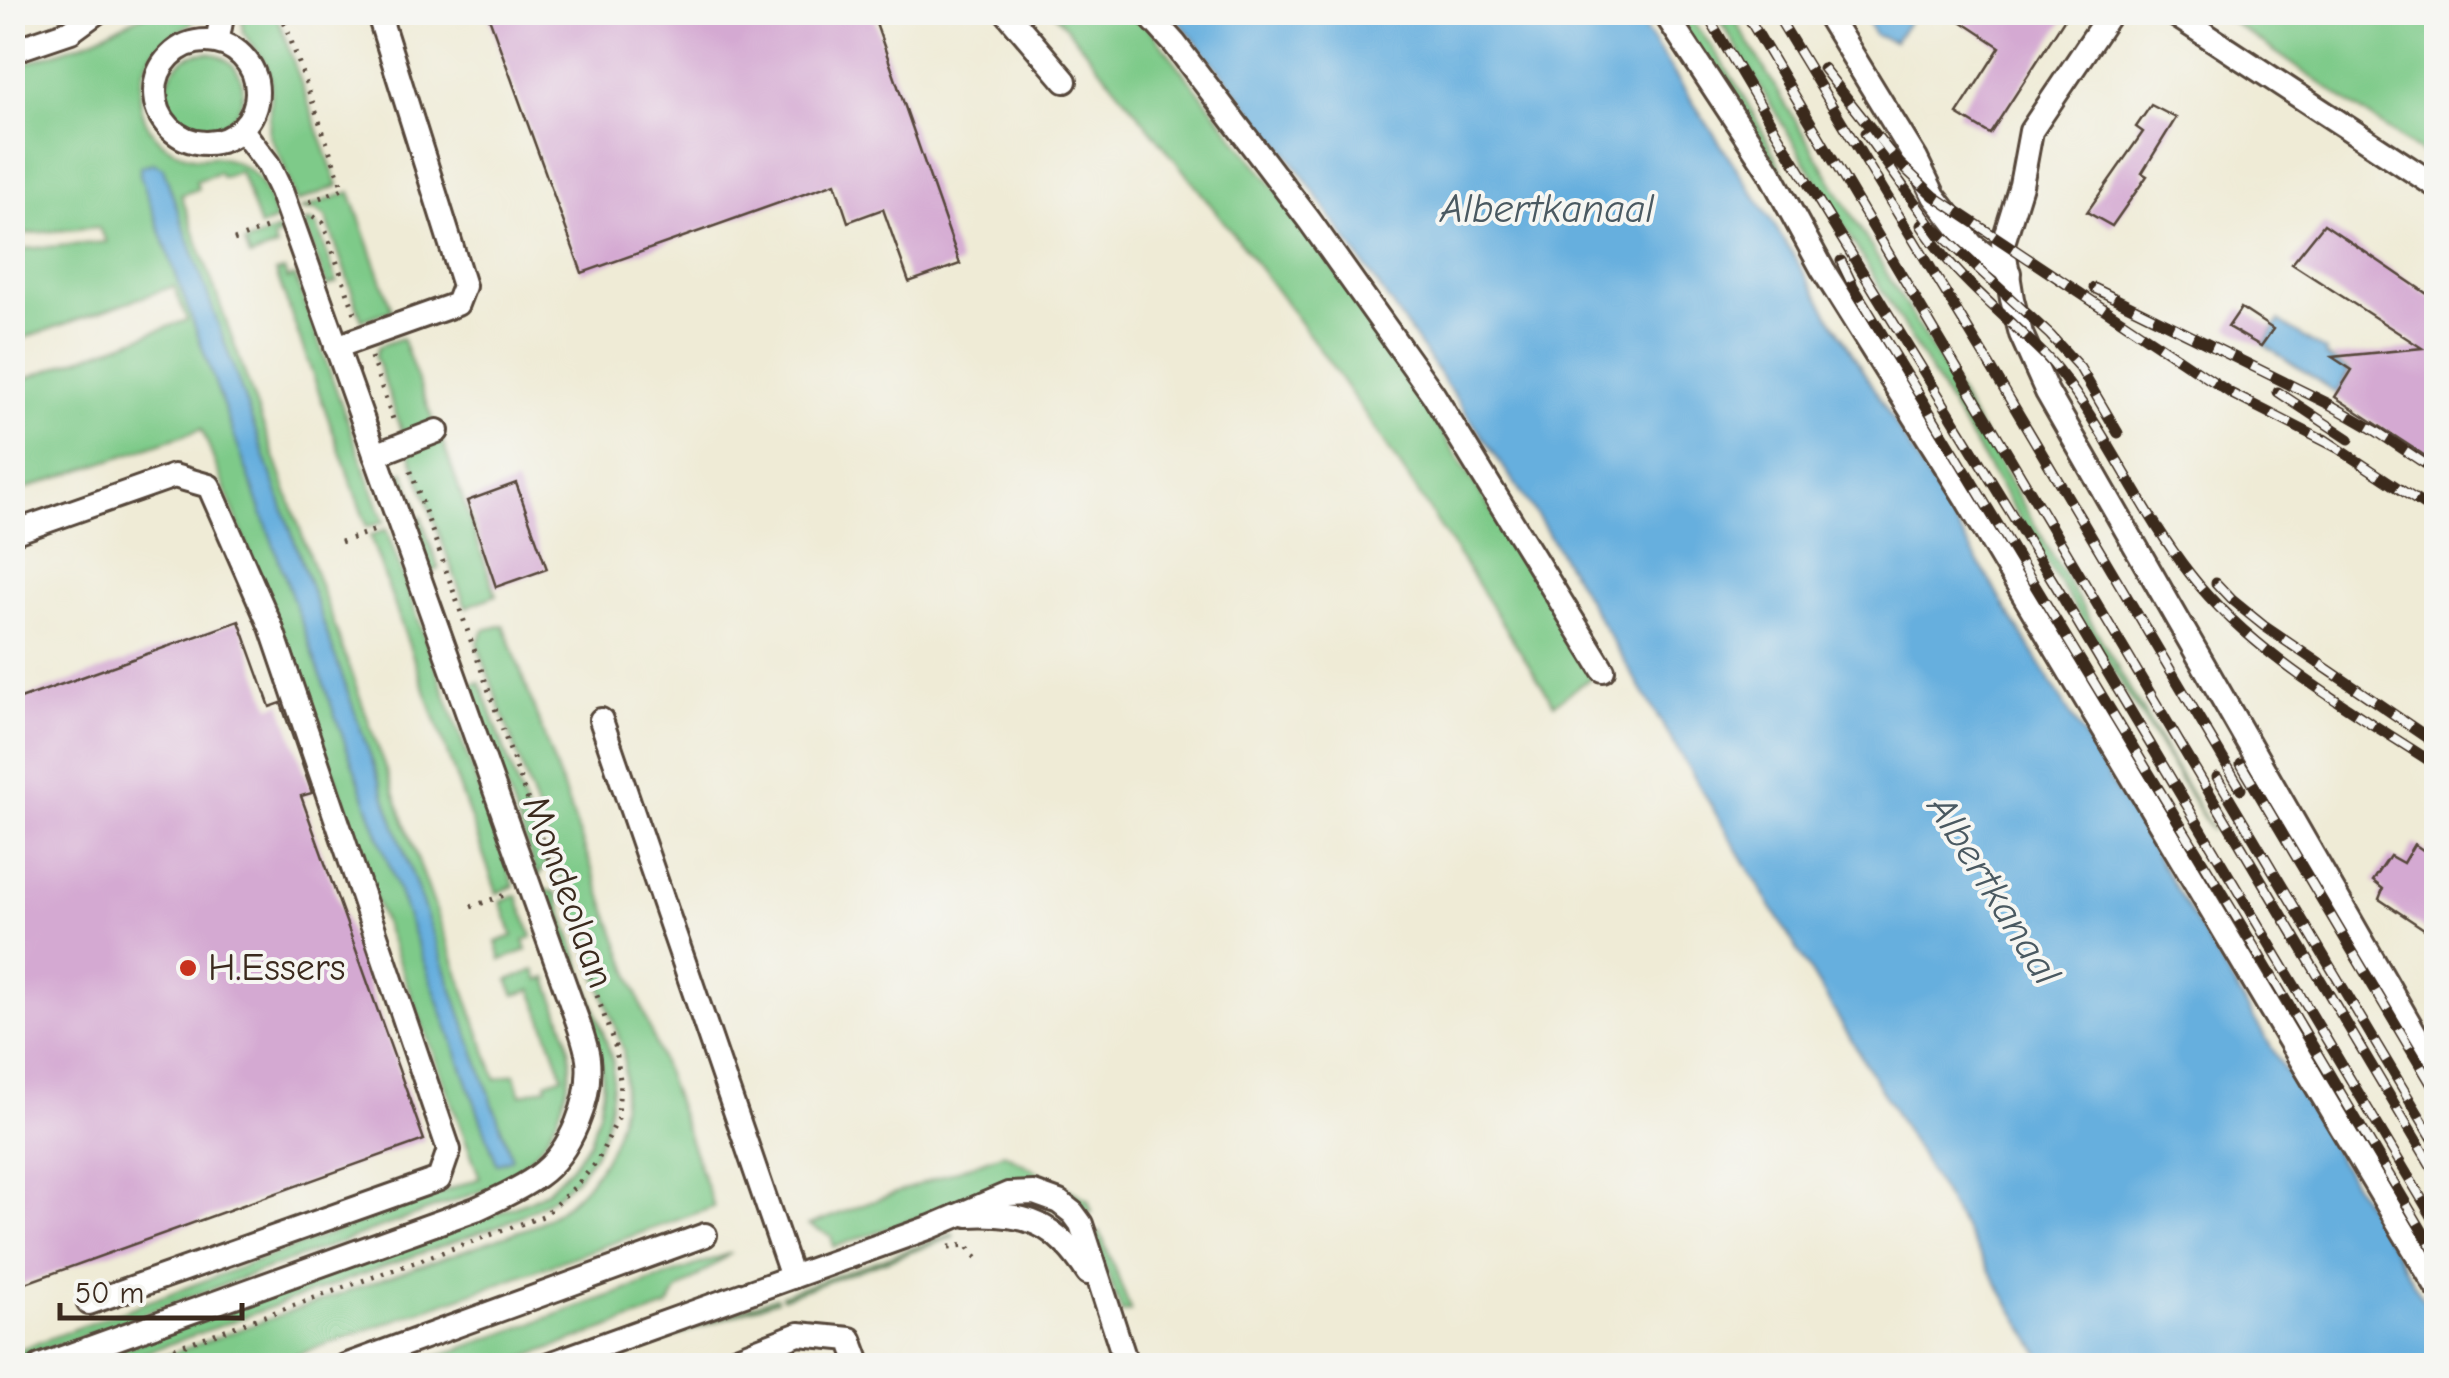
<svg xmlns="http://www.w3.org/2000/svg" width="2449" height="1378" font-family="'Comic Neue',sans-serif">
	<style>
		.green { fill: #7eca89; stroke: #5c7a54; stroke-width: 2.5 }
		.water { fill: #66afde; stroke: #506c7e; stroke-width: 2.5 }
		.building { fill: #d4a9d2 }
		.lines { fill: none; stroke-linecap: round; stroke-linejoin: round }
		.minor-casing { stroke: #56473a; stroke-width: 28 }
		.path { stroke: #56473a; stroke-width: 5; stroke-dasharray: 2.5 8; stroke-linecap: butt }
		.minor { stroke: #fff; stroke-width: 22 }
		.rail-casing { stroke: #3b2a1e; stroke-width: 11 }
		.rail { stroke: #f6f6f2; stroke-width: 8; stroke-dasharray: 22; stroke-linecap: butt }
		.poi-dot { fill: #c8321e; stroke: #f6f6f2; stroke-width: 4 }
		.labels { text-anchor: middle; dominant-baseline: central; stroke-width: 8; stroke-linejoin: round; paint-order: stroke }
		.street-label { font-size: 38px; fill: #3b2a1e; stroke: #f6f6f2 }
		.poi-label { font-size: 38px; fill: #3b2a1e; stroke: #f6f6f2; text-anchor: start }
		.water-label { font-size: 40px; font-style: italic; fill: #4a5961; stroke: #f6f6f2 }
	</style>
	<rect width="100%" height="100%" fill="#f6f6f2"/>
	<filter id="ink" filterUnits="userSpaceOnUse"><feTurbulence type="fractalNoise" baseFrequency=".01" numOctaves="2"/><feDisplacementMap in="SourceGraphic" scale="20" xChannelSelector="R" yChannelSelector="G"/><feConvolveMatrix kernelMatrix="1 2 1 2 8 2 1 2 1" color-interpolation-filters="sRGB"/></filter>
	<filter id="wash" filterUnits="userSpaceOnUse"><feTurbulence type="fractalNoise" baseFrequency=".0048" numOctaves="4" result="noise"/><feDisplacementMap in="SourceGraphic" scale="40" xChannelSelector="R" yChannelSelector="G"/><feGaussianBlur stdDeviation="2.25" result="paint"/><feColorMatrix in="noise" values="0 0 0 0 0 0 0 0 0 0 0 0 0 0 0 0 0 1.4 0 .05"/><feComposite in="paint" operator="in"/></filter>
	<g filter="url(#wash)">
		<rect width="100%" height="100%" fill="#efebd6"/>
		<g class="green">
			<path d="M148 13H204C191 26 174 32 160 45 147 57 141 75 140 93 140 126 162 151 194 157 202 159 210 156 217 157 226 158 238 163 246 168 264 180 269 201 276 220L260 227 240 171 222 178 219 173 196 181 198 189 181 195 496 1079 515 1074 521 1095 547 1087 546 1082 563 1076 532 990 515 995 508 980 535 970 539 981 547 978C555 1003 567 1029 570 1055 571 1067 569 1081 565 1094 552 1141 530 1165 487 1189L13 1361V1352L480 1178 357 851 348 812 202 429 13 493V383L187 320 174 286 13 342V250L107 242 98 227 13 235 12 68 84 43Z"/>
			<path d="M242 13H276L338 186 296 202 282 161 269 134 271 79 265 61 243 32Z"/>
			<path d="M1054 13H1137L1299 219 1380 335 1596 674 1554 704C1484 595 1415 485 1341 379 1251 252 1154 131 1054 13Z"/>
			<path d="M1671 13H1685C1744 80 1779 166 1818 246Z"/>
			<path d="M1716 13H1731L1972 416 2212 831 1963 426Z"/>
			<path d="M2219 13H2436V163Z"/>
			<circle cx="205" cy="91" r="38"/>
			<path d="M350 192 392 310 362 320 326 217 315 210H299Z"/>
			<path d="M304 222H312L317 226 337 282 327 286Z"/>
			<path d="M278 230 281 235 273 239 277 247 250 257 245 243Z"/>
			<path d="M284 270 287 279 295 276 384 522 367 527 276 272Z"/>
			<path d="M402 338 434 424 403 434 375 356 379 346Z"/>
			<path d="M442 440 496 595 466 607 409 452Z"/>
			<path d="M404 472 417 508 408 513 395 475Z"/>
			<path d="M421 517 439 569 429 573 411 521Z"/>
			<path d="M386 529 514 886 497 893 370 536Z"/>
			<path d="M504 625 714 1207 268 1365H139L536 1225C547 1218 559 1212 568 1203 616 1161 629 1110 623 1049L477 643 484 630Z"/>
			<path d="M480 682 546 864 538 877 470 685Z"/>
			<path d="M542 889 556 893 613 1062C612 1151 585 1188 505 1223L122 1361 109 1365 74 1366 441 1235 531 1200 547 1191 571 1167 590 1141 599 1111 603 1088 601 1060Z"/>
			<path d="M517 895 532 937 524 941 527 950 501 960 496 942 513 936 501 902Z"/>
			<path d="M1004 1153 1088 1200 1092 1212 1084 1214 992 1192 834 1247 831 1236 809 1225Z"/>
			<path d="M1100 1232 1131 1311 1122 1313 1093 1235Z"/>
			<path d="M953 1234V1237L782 1298 781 1295Z"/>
			<path d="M731 1253 677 1291 668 1307 503 1365H414Z"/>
			<path d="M776 1297 777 1300 613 1358 611 1356Z"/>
		</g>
		<g class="water">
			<path d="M1172 13H1634L1784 240 2436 1320V1365H2046L1540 520 1285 150Z"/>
			<path d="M1863 13H1915L1894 42 1875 35Z"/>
			<path d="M154 163 163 168 512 1158 497 1164 140 175V166Z"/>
			<path d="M2279 321 2326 352 2325 356 2349 371 2336 393 2264 345Z"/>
		</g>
		<g id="blocks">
			<g class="building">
				<path d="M487 12H872L960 264 909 282 883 209 848 222 835 183 582 273Z"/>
				<path d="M1947 12H2069L1990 134 1957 114 2000 47Z"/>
				<path d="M2151 105 2176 118 2142 173 2147 176 2112 226 2087 212 2143 132 2136 127Z"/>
				<path d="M2324 224 2436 300V463L2335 397 2352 370 2332 357 2422 348 2292 264Z"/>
				<path d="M2241 308 2273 329 2261 346 2228 327Z"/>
				<path d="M516 483 547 569 496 587 467 501Z"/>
				<path d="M239 621 270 707 281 703 312 793 301 796 424 1140 12 1288V702Z"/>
				<path d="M2414 844 2436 859V937L2379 899 2383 889 2373 881 2390 856 2403 863Z"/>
			</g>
		</g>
	</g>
	<g filter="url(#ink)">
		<use href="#blocks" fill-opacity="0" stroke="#56473a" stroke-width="2.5"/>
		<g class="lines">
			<defs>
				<g id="minor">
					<path d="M1006 12 1065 81"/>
					<path d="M1146 12 1175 44 1309 220 1433 394 1603 670"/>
					<path d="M1664 12 1769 171 1823 270 1966 498 2436 1286"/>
					<path d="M1826 12 1916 159 1934 196 1972 245 2009 273"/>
					<path d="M2111 12 2031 131 2021 185 2003 243 2012 299 2021 334 2047 392 2436 1070"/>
					<path d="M2171 12 2436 186"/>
					<circle cx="206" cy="92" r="51"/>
					<path d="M217 42 223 12"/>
					<path d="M12 51 71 31 97 12"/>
					<path d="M336 347 457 304 464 286 378 12"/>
					<path d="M375 455 437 431"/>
					<path d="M12 533 174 476 209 486 271 627 449 1150 439 1179 89 1303"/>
					<path d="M601 720 792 1277"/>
					<path d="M968 1215C1027 1212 1056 1223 1088 1273"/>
					<path d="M40 1366 476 1209C497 1199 519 1190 538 1176 571 1153 592 1098 588 1059 586 1044 580 1028 575 1014L281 191 268 164 242 130"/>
					<path d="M345 1366 705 1235"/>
					<path d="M544 1366 931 1227 1008 1194 1034 1193 1059 1202 1073 1213 1081 1224 1127 1366"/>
					<path d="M716 1366 799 1334 850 1339 860 1366"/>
				</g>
			</defs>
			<use href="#minor" class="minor-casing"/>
			<g class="path">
				<path d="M281 12 343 189 309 202"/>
				<path d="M313 216 323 223 357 319"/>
				<path d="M234 240 269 227"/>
				<path d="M371 357 394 422"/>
				<path d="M341 542 378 529"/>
				<path d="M471 907 510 893"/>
				<path d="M949 1247 967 1245 980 1263"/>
				<path d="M125 1366 543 1216 575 1187 597 1162 618 1118 620 1080 616 1049 409 466"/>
			</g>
			<use href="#minor" class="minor"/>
			<defs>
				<g id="rail">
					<path d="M1705 12 1778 135 2059 591 2436 1223"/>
					<path d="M1745 12 2436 1174"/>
					<path d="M1775 12 1983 354 2241 789"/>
					<path d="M1823 68 1896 160 1934 196 2232 394 2336 447"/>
					<path d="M1865 133 1930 224 2050 335 2080 368 2118 433"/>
					<path d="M1921 225C1949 267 1978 292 2014 326 2028 340 2045 353 2057 369 2108 433 2140 510 2190 574 2252 654 2352 710 2436 765"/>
					<path d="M1841 261 1853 286 2240 923 2436 1254"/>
					<path d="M2094 288 2329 404 2376 431 2436 471"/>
					<path d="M2278 392 2349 439"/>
					<path d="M2324 439 2436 513"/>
					<path d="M2216 583 2232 600 2264 626 2436 743"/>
					<path d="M2241 764 2436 1092"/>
					<path d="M2217 777 2436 1144"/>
				</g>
			</defs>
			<use href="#rail" class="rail-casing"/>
			<use href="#rail" class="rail"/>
		</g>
	</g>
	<circle class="poi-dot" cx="188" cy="968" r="10"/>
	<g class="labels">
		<g class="street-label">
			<text transform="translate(568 892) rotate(70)">Mondeolaan</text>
		</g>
		<g class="poi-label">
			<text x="208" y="968">H.Essers</text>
		</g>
		<g class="water-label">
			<text x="1547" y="209">Albertkanaal</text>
			<text transform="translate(1994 890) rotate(58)">Albertkanaal</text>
		</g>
	</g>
	<rect width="2449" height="1378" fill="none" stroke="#f6f6f2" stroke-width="50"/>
	<path d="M60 1303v15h182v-15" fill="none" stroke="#3b2a1e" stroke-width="5"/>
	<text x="75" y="1303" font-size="30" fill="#3b2a1e" stroke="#f6f6f2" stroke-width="8" paint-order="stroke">50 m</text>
</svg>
